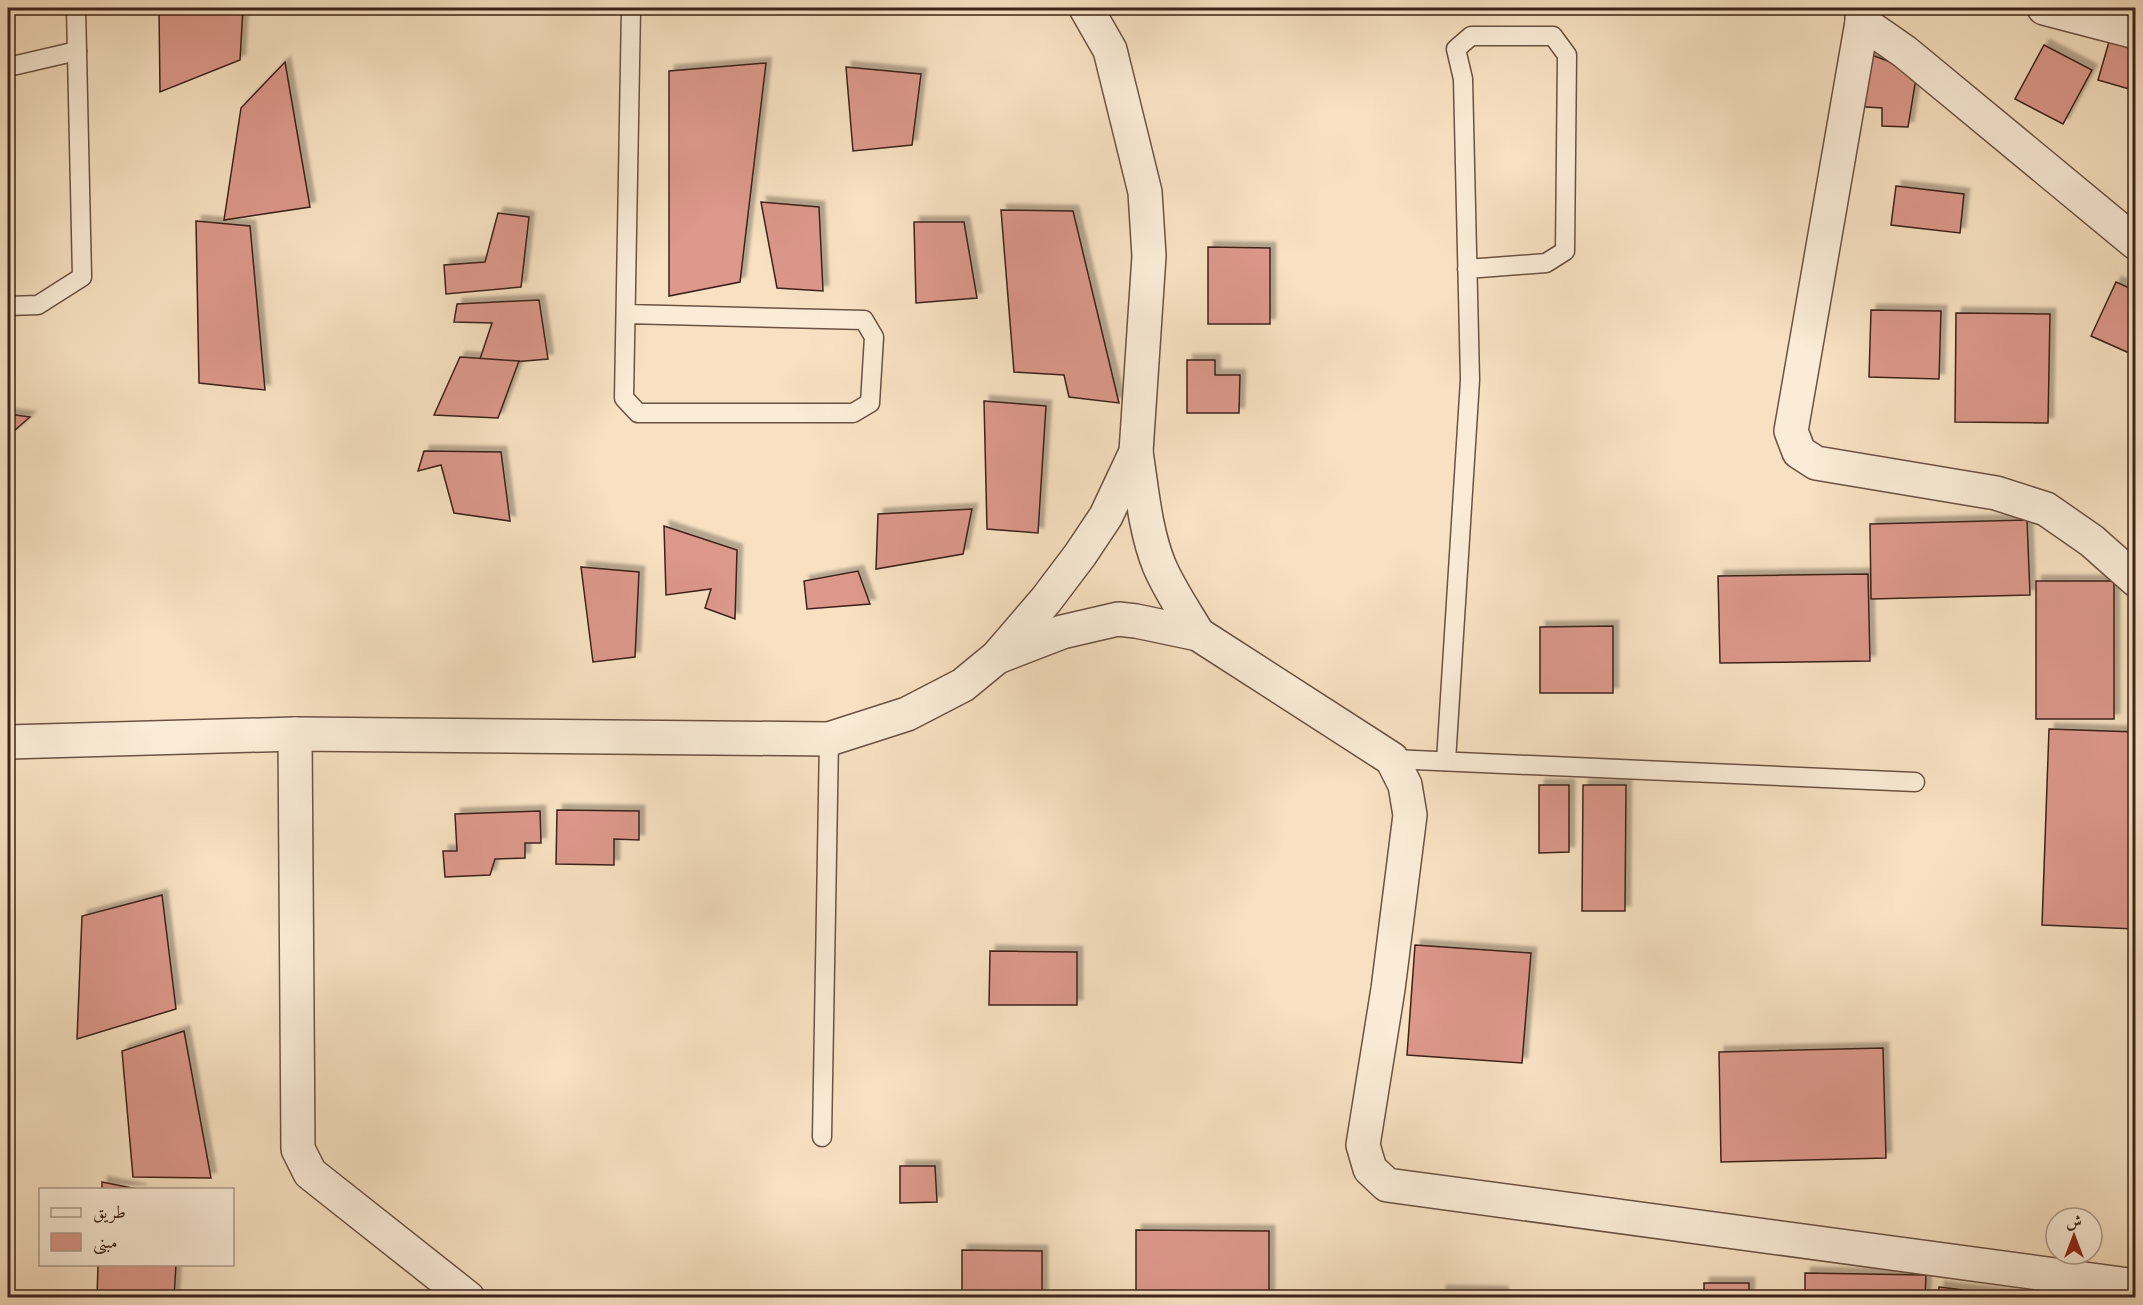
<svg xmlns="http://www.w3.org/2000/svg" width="2143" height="1305" font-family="'EB Garamond',Amiri,serif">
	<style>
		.building { fill: #dc988b; stroke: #3c2219; stroke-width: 1.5; filter: url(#shadow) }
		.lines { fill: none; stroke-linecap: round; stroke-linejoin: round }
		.lane-casing { stroke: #6b5243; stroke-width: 21 }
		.street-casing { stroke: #6b5243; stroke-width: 36 }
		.lane { stroke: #faecd7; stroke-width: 18 }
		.street { stroke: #faecd7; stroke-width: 33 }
	</style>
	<defs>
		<filter id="shadow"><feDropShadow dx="5.5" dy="-5.5" stdDeviation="1.5" flood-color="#0004"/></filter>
	</defs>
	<rect width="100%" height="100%" fill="#f7e1c2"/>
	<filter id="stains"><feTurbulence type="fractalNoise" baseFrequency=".00333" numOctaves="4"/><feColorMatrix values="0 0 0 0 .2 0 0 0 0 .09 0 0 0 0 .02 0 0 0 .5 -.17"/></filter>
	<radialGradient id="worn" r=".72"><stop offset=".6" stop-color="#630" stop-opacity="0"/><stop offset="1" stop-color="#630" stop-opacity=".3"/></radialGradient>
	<g class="building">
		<path d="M159 8H243L240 60 160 92Z"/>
		<path d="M2111 35 2136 42V91L2098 80Z"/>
		<path d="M2044 45 2092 70 2063 124 2015 99Z"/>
		<path d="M1861 51 1917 72 1908 127 1882 126V108L1851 106Z"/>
		<path d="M285 62 310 207 224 220 241 108Z"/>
		<path d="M766 63 740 282 669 296V71Z"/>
		<path d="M846 67 921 74 912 145 853 151Z"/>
		<path d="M1896 186 1964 194 1960 233 1891 225Z"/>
		<path d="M761 202 819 207 823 291 777 288Z"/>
		<path d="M1001 210 1073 211 1119 403 1069 397 1064 375 1014 372Z"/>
		<path d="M498 213 529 217 521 287 446 294 444 265 485 262Z"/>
		<path d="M196 221 250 226 265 390 199 383Z"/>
		<path d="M914 222H964L977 298 916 303Z"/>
		<path d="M1208 247 1270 248V324H1208Z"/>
		<path d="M2116 282 2136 291V356L2091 336Z"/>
		<path d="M539 300 548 359 478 365 492 323 454 322 457 304Z"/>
		<path d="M1871 310 1941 311 1939 379 1869 377Z"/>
		<path d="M1956 313 2050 314 2048 423 1955 422Z"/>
		<path d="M460 357 519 361 498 418 434 415Z"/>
		<path d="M1187 360H1215V375H1240L1239 413H1187Z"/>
		<path d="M984 401 1046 406 1038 533 987 529Z"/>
		<path d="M8 414 30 417 8 436Z"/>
		<path d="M424 451 501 452 510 521 454 513 441 465 418 471Z"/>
		<path d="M972 509 963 554 876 569 878 514Z"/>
		<path d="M2027 520 2030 595 1871 599 1870 524Z"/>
		<path d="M664 526 737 550 735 619 705 608 711 589 666 595Z"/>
		<path d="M581 567 639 572 635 657 593 662Z"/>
		<path d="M858 571 870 604 807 609 804 581Z"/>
		<path d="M1868 574 1870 661 1720 663 1718 576Z"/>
		<rect x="2036" y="581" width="78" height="138"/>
		<path d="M1613 626V693H1540V627Z"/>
		<path d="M2049 729 2136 732 2135 929 2042 925Z"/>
		<path d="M1539 785H1569V852L1539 853Z"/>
		<path d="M1583 785H1626L1625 911H1582Z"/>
		<path d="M557 810 639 811V840L614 839V865L556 864Z"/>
		<path d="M540 811 541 843H525V858L495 859 490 875 445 877 443 851H457L455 814Z"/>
		<path d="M162 895 176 1009 77 1039 82 916Z"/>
		<path d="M1415 945 1531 953 1522 1063 1407 1055Z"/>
		<path d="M990 951 1077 952V1005H989Z"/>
		<path d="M184 1031 211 1178 133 1177 122 1051Z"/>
		<path d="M1883 1048 1886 1158 1721 1162 1719 1052Z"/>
		<path d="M900 1166H935L937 1202 900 1203Z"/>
		<path d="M102 1182 142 1190H102Z"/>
		<path d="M1136 1230 1269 1231V1298H1136Z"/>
		<path d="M962 1250 1042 1251V1298H962Z"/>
		<path d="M98 1264H176L174 1298H97Z"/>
		<path d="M1805 1273 1926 1275 1925 1298H1805Z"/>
		<rect x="1704" y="1283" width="45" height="15"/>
		<path d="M1939 1287 2030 1298H1938Z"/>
		<path d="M1441 1291 1502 1292 1503 1298H1440Z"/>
	</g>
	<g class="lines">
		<defs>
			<g id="lane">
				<path d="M8 67 77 51"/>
				<path d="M8 306 38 305 82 277 76 8"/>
				<path d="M626 314 864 320 874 337 870 403 853 413H638L624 398 631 8"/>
				<path d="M1392 759 1915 782"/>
				<path d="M1446 761 1470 380 1463 79 1456 49 1471 36H1553L1567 55 1565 251 1546 263 1467 269"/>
				<path d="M822 1137 829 739"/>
			</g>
			<g id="street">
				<path d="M1862 8V22L1905 52 2136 243"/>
				<path d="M2044 8 2136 32"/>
				<path d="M1862 22 1791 431 1799 452 1816 463 1996 493 2046 509 2092 541 2136 580"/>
				<path d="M1136 452C1142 490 1145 530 1159 565 1169 589 1185 612 1198 634"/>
				<path d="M1000 656 1062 632 1118 619 1136 621 1198 634 1392 759 1405 785 1410 815 1388 989 1363 1145 1370 1169 1387 1185 2136 1286"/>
				<path d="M295 734 298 1149 310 1173 468 1298"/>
				<path d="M8 742 295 734 829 739 907 714 963 685 997 657 1046 600 1080 555 1106 516 1136 452 1149 256 1145 192 1110 50 1086 8"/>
			</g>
		</defs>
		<use href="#lane" class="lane-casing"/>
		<use href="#street" class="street-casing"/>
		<use href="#lane" class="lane"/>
		<use href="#street" class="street"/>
	</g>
	<rect width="2143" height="1305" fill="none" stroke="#f7e1c2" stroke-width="30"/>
	<rect x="9" y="9" width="2125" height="1287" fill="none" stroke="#3c2219" stroke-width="3"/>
	<rect x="15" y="15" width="2113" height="1275" fill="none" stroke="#3c2219" stroke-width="1.5"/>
	<rect x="39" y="1188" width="195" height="78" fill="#faecd7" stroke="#ae9b8b" stroke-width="1.5"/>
	<rect x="51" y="1208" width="30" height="9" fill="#faecd7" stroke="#ae9b8b" stroke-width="1.5"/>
	<text x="93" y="1218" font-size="18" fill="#3c2219">طريق</text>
	<rect x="51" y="1233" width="30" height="18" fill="#dc988b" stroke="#ae9b8b" stroke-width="1.5"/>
	<text x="93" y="1248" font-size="18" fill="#3c2219">مبنى</text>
	<g transform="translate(2074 1236)"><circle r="28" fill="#faecd7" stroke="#ae9b8b" stroke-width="1.5"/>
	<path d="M0-4.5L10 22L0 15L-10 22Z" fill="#8f2418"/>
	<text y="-9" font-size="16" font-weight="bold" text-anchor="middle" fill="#3c2219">ش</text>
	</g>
	<rect width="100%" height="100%" filter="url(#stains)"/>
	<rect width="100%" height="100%" fill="url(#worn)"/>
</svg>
